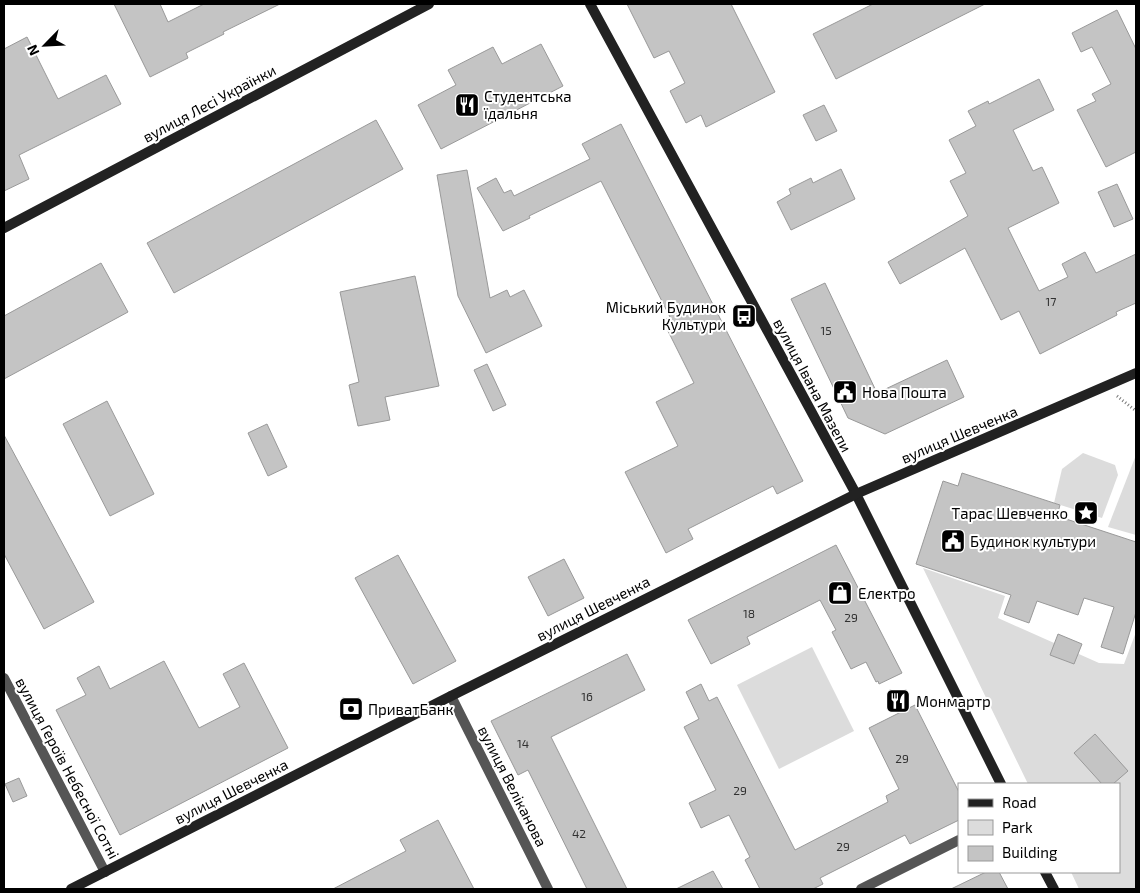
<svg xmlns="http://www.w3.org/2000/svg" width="1140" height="893" font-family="'Exo 2',sans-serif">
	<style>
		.green { fill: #dcdcdc }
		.building { fill: #c4c4c4; stroke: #999 }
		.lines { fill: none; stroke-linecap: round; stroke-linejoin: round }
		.path { stroke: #777; stroke-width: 3; stroke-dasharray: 1 2.5; stroke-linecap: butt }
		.street { stroke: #555; stroke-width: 10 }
		.secondary { stroke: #222; stroke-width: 10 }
		.labels { text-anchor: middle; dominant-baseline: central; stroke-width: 4; stroke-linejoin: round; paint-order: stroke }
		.number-label { font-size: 12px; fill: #313131 }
		.poi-label { font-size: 15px; fill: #000; stroke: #fff; text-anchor: start }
		.street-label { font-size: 15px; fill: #000; stroke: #fff }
	</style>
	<rect width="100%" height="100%" fill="#fff"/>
	<g class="green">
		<path d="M1083 453 1115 465 1118 475 1102 518 1054 503 1062 469Z"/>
		<path d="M1136 455V535L1108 527Z"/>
		<path d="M923 568 1005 596 998 618 1099 663 1124 664 1136 632V889H1079L1071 872H1119V784H1028Z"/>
		<path d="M812 647 854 731 779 769 737 685Z"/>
	</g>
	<g class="building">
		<path d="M114 4H160L168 22 204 4H280L223 32 224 34 186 53 188 58 150 77Z"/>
		<path d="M627 4H731L775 92 706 127 701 115 686 123 670 91 685 83 669 51 654 58Z"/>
		<path d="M873 4H985L836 79 813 34Z"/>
		<path d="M1117 10 1136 49V152L1106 167 1077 110 1096 101 1092 94 1111 84 1092 47 1081 52 1072 33Z"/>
		<path d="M27 37 58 99 106 75 121 104 19 155 29 179 4 191V49Z"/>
		<path d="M541 44 563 86 441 149 418 105 456 85 448 70 493 47 502 64Z"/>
		<path d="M1039 79 1054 110 1013 130 1033 171 1042 167 1059 203 1008 228 1039 291 1068 277 1062 264 1085 252 1096 273 1136 254V303L1116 312 1117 315 1040 354 1019 311 1001 320 965 248 900 284 888 262 968 216 950 181 966 173 949 140 976 126 968 111 988 101 989 104Z"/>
		<path d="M824 105 837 131 816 141 803 115Z"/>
		<path d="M376 120 403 169 174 293 147 243Z"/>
		<path d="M621 124 803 481 777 494 773 486 688 529 693 539 666 553 625 472 678 446 656 402 694 383 663 321 670 317 601 181 529 216 530 218 503 231 477 188 496 178 504 193 511 190 514 196 590 159 582 144Z"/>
		<path d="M841 169 855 199 791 230 777 202 791 194 789 189 811 178 813 183Z"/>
		<path d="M467 170 490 298 507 290 510 297 524 290 542 326 486 353 458 296 437 175Z"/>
		<path d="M1117 184 1133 219 1114 227 1098 192Z"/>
		<path d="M101 263 128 312 4 379V316Z"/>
		<path d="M415 276 439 386 385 397 390 420 358 426 349 385 359 382 340 292Z"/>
		<path d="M825 283 877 393 947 360 964 397 885 434 848 418 791 299Z"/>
		<path d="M487 364 506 405 493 411 474 370Z"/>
		<path d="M107 401 154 494 110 516 63 424Z"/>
		<path d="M267 424 287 467 268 476 248 433Z"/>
		<path d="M4 435 94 602 44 629 4 554Z"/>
		<path d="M962 473 1060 505 1057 516 1136 542V612L1123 654 1101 647 1114 607 1084 598 1078 615 1037 601 1029 623 1004 614 1011 595 916 564 943 481 958 486Z"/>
		<path d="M836 545 902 673 879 684 878 681 876 682 866 662 851 669 832 632 836 630 820 600 747 637 750 644 711 664 688 620Z"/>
		<path d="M398 555 456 661 413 684 355 578Z"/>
		<path d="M564 559 584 598 548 616 528 577Z"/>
		<path d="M1058 634 1082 644 1074 664 1050 655Z"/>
		<path d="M627 654 645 690 551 737 627 889H587L528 770 518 775 491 721Z"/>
		<path d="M164 661 199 728 240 707 223 674 244 663 288 748 120 835 56 710 86 695 77 678 99 666 110 689Z"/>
		<path d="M701 684 709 701 717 697 795 850 888 802 886 796 899 789 869 728 915 705 959 792V820L910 844 905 835 820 878 823 884 813 889H760L745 860 750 857 729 815 701 828 689 803 716 790 684 727 699 719 686 692Z"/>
		<path d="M1095 734 1128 771 1113 784H1102L1074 753Z"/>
		<path d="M19 778 27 796 13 802 5 784Z"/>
		<path d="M438 820 474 889H333L406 851 400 840Z"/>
		<path d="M713 871 723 889H676Z"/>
		<path d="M986 872H999L1008 889H951Z"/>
	</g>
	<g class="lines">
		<path class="path" d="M1117 396 1136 411"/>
		<g class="street">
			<path d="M4 678 105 872"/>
			<path d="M451 696 548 889"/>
			<path d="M861 889 959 840"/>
		</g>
		<g class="secondary">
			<path d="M590 4 856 494 1001 784"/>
			<path d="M4 228 429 4"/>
			<path d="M1045 872 1054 889"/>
			<path d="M71 889 451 696 856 494 1136 373"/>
		</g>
	</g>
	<defs>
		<symbol id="restaurant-square" viewBox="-11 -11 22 22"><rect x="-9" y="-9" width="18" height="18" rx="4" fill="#000" stroke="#fff"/><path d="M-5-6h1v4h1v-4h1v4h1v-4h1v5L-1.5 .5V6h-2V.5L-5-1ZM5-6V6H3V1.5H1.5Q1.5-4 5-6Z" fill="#fff"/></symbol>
		<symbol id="bus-square" viewBox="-11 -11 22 22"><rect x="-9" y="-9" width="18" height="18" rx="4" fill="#000" stroke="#fff"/><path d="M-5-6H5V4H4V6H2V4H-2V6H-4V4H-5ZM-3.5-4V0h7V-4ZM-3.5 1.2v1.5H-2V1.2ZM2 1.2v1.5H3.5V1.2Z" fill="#fff"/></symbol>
		<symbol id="civic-square" viewBox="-11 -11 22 22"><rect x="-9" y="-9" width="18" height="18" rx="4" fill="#000" stroke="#fff"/><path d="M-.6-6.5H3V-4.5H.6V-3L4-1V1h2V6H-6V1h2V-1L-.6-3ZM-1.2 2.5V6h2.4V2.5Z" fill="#fff"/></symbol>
		<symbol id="sight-square" viewBox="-11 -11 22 22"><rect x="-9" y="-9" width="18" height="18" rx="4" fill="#000" stroke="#fff"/><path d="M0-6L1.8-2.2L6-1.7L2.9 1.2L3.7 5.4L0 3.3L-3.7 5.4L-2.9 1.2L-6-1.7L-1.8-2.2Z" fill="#fff"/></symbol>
		<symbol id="shop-square" viewBox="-11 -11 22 22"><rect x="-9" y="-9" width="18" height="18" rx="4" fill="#000" stroke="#fff"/><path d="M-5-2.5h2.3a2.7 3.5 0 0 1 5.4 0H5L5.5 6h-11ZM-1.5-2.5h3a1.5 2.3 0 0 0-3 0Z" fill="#fff"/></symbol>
		<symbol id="bank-square" viewBox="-11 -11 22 22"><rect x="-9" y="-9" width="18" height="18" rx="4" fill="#000" stroke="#fff"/><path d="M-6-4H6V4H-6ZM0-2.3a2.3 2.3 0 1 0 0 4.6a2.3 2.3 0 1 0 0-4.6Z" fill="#fff"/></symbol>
	</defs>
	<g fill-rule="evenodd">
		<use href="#restaurant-square" x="453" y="91" width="28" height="28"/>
		<use href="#bus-square" x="730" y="302" width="28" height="28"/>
		<use href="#civic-square" x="831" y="378" width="28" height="28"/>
		<use href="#sight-square" x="1072" y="499" width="28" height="28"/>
		<use href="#civic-square" x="939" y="527" width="28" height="28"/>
		<use href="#shop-square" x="826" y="579" width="28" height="28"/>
		<use href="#restaurant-square" x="884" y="687" width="28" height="28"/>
		<use href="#bank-square" x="337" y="695" width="28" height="28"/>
	</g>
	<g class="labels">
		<g class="number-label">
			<text x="1051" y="301">17</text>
			<text x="826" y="330">15</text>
			<text x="749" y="613">18</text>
			<text x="851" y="617">29</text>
			<text x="587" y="696">16</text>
			<text x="523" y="743">14</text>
			<text x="902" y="758">29</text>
			<text x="740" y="790">29</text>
			<text x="579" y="833">42</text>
			<text x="843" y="846">29</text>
		</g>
		<g class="poi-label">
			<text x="484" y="96">Студентська<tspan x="484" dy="17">їдальня</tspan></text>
			<text x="726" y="307" text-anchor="end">Міський Будинок<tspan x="726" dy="17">Культури</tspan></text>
			<text x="862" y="392">Нова Пошта</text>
			<text x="1068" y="513" text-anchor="end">Тарас Шевченко</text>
			<text x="970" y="541">Будинок культури</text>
			<text x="858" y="593">Електро</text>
			<text x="916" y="701">Монмартр</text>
			<text x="368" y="709">ПриватБанк</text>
		</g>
		<g class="street-label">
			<text transform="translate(209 103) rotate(-28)">вулиця Лесі Українки</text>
			<text transform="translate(813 385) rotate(62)">вулиця Івана Мазепи</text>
			<text transform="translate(959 434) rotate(-23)">вулиця Шевченка</text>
			<text transform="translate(593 608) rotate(-27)">вулиця Шевченка</text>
			<text transform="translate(68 768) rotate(62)">вулиця Героїв Небесної Сотні</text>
			<text transform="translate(513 786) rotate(63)">вулиця Веліканова</text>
			<text transform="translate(231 791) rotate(-27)">вулиця Шевченка</text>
		</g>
	</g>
	<rect width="1140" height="893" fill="none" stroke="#000000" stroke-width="10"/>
	<rect x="958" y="783" width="162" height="90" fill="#ffffff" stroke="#999999"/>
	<rect x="968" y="799" width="25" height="8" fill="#222222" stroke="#999999"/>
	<text x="1002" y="808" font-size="15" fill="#000000">Road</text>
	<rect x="968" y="820" width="25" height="15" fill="#dcdcdc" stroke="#999999"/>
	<text x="1002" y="833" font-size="15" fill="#000000">Park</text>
	<rect x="968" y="846" width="25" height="15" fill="#c4c4c4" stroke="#999999"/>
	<text x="1002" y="858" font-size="15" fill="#000000">Building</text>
	<g transform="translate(45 45) rotate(246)" stroke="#ffffff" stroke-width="4" paint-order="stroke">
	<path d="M0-4L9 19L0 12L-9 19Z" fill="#000000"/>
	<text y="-8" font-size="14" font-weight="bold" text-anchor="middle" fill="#000000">N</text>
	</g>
</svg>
